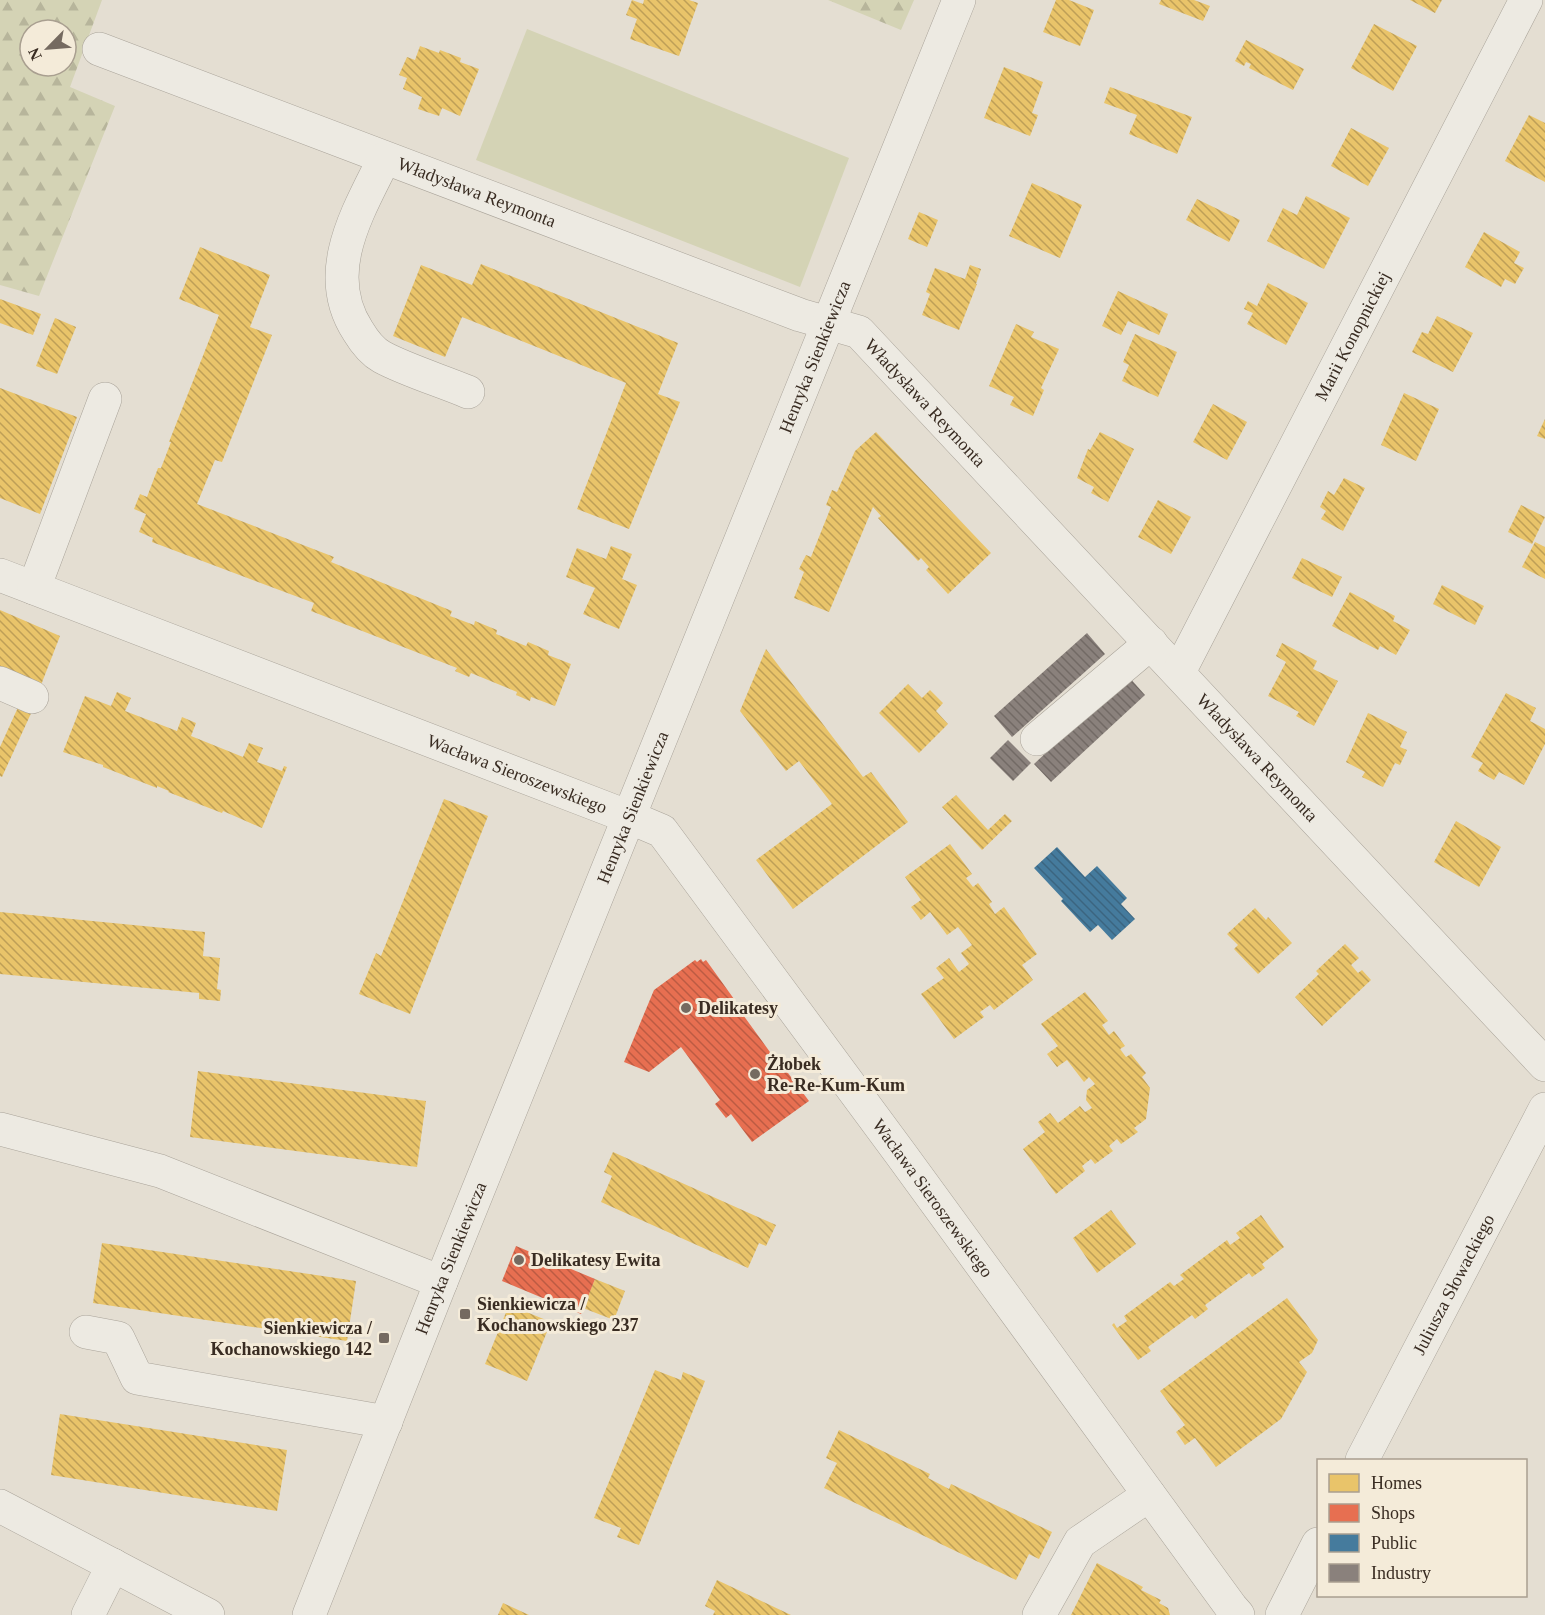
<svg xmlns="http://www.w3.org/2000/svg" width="1545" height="1615" font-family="Georgia,serif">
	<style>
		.grass { fill: #d4d3b5 }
		.forest { fill: url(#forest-firs); fill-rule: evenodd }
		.homes { fill: url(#homes-back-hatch) }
		.shops { fill: url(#shops-back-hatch) }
		.public { fill: url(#public-back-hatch) }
		.industry { fill: url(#industry-back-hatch) }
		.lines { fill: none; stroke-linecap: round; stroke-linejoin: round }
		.minor-casing { stroke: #aaa49a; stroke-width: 34 }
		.minor { stroke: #edeae2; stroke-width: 33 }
		.poi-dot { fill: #756a60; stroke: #f4ebd9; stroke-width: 2 }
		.labels { text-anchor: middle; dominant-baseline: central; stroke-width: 6; stroke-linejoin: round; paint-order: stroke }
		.street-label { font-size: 18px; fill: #392c22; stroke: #f4ebd9 }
		.poi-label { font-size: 18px; font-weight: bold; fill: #392c22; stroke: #f4ebd9; text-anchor: start }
	</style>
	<defs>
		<pattern id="forest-firs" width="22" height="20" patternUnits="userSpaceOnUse" patternTransform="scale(1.5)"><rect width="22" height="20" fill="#d4d3b5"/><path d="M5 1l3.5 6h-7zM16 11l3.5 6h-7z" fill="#b7b59b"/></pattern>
		<pattern id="homes-back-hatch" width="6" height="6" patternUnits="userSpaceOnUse" patternTransform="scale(1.5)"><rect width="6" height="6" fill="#e9c46a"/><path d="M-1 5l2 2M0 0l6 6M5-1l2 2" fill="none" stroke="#be9f57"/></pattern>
		<pattern id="shops-back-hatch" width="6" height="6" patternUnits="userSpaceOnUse" patternTransform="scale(1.5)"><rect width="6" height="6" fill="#e76f51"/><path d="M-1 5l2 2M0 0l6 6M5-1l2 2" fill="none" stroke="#bc5b43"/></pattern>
		<pattern id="public-back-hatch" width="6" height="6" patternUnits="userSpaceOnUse" patternTransform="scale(1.5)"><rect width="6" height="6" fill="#457b9d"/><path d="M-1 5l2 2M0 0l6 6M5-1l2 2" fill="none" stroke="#3b6580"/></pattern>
		<pattern id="industry-back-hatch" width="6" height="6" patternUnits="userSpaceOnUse" patternTransform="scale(1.5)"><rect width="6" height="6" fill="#8a817c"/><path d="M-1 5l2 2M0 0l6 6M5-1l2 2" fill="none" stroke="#726a65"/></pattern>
	</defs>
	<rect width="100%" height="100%" fill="#e4ded2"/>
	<path class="grass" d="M527 29 849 158 800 287 476 160Z"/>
	<g class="forest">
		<path d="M0 0H102L70 87 115 106 39 296 0 285ZM30 30H66V66H30Z"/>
		<path d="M828 0H914L901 30Z"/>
	</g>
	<g class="homes">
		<path d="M632 0 643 4 644 0H689L698 3 679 56 630 39 637 19 626 15Z"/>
		<path d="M1056 0H1069L1094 10 1080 46 1043 32Z"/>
		<path d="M1161 0H1194L1210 6 1203 21 1159 4Z"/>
		<path d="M1410 0H1442L1435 13Z"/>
		<path d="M1374 24 1417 46 1393 91 1351 68Z"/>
		<path d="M1246 40 1304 69 1293 90 1249 68 1251 64 1246 62 1244 66 1235 61Z"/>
		<path d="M420 46 439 53 440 50 461 58 460 62 479 69 460 116 442 108 439 116 418 109 422 97 403 89 407 78 399 75 407 57 415 60Z"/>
		<path d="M1004 67 1043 82 1032 113 1038 115 1030 136 984 118Z"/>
		<path d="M1110 87 1192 117 1177 154 1129 134 1137 115 1104 103Z"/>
		<path d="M1529 115 1545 123V182L1505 161Z"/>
		<path d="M1351 128 1389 148 1368 186 1331 166Z"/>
		<path d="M1032 183 1082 205 1060 258 1009 236Z"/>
		<path d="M1306 196 1350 218 1324 269 1267 241 1283 208 1297 215Z"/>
		<path d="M1197 199 1240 220 1229 242 1186 220Z"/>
		<path d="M919 212 938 220 927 247 908 239Z"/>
		<path d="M1484 232 1520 252 1514 263 1524 268 1515 284 1505 279 1501 287 1465 267Z"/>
		<path d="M200 247 270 275 250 327 272 335 222 462 215 460 197 504 334 557 331 562 452 611 450 616 474 625 475 621 497 630 496 634 526 646 528 642 549 651 548 655 571 664 555 706 531 697 530 701 516 695 517 692 471 673 469 677 455 671 457 668 311 611 314 603 152 542 153 538 139 532 146 514 134 509 140 494 147 497 158 468H161L171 442H169L219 315 179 299Z"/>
		<path d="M481 264 678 343 658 394 680 402 629 529 577 509 626 383 462 317 445 357 393 336 421 265 472 285Z"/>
		<path d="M970 265 981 269 976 284H977L959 330 922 315 930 294 926 292 935 268 965 279Z"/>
		<path d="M1268 283 1308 303 1286 345 1247 324 1253 313 1244 309 1248 301 1257 306Z"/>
		<path d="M1118 291 1168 314 1159 335 1128 321 1121 335 1102 326Z"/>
		<path d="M0 299 41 314 33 335 0 323Z"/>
		<path d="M1437 316 1473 333 1453 372 1412 352 1422 332 1428 334Z"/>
		<path d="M55 318 76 327 57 374 36 366Z"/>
		<path d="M1016 324 1034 332 1031 337 1059 349 1041 388 1044 390 1033 416 1010 405 1014 397 989 386Z"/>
		<path d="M1135 334 1177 352 1158 397 1122 381 1129 365 1123 362Z"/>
		<path d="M0 388 77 417 40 514 0 498Z"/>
		<path d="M1404 393 1439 409 1416 461 1381 445Z"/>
		<path d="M1213 404 1247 422 1227 460 1193 442Z"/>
		<path d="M1545 419V439L1537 436Z"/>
		<path d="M876 432 991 553 948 594 926 570 929 567 921 558 918 561 878 518 881 516 873 507 829 612 794 598 804 572 799 569 806 555 811 557 831 507 826 505 832 490 837 492 855 451Z"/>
		<path d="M1100 432 1134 449 1108 502 1091 493 1094 487 1077 478 1088 449 1090 450Z"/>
		<path d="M1344 478 1365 488 1343 531 1321 519 1326 511 1320 507 1328 491 1334 495Z"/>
		<path d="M1158 500 1191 517 1171 554 1138 537Z"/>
		<path d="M1521 505 1545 517 1532 544 1508 532Z"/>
		<path d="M1535 542 1545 547V579L1522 567Z"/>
		<path d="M611 546 632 554 622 579 637 585 619 629 583 614 595 588 566 577 577 548 606 559Z"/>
		<path d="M1302 558 1342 577 1332 597 1292 578Z"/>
		<path d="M1442 585 1484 606 1475 625 1433 604Z"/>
		<path d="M1350 592 1395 616 1393 621 1410 630 1396 655 1380 646 1378 650 1332 626Z"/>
		<path d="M0 610 60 636 41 685 0 667Z"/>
		<path d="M1282 643 1317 661 1313 669 1338 681 1314 726 1296 716 1299 712 1268 696 1286 662 1276 656Z"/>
		<path d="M766 649 863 777 871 772 908 822 793 909 756 860 832 804 799 761 786 771 740 711Z"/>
		<path d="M908 684 922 698 930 690 943 703 936 711 948 724 919 753 879 713Z"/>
		<path d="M117 692 131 698 125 711 177 731 182 717 196 723 191 736 243 757 249 743 263 748 257 762 282 771 284 766 287 767 262 828 223 811 222 813 168 792 169 791 157 786V788L103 767V765L63 752 85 696 111 706Z"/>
		<path d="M1506 693 1536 708 1530 721 1545 729V744L1524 785 1499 772 1494 780 1478 771 1483 763 1471 757Z"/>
		<path d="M20 703 33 709 2 777 0 776V747Z"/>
		<path d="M1368 713 1407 732 1400 747 1407 750 1400 765 1395 763 1383 787 1362 777 1365 772 1346 762Z"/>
		<path d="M956 795 988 830 1005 814 1012 821 982 850 942 807Z"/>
		<path d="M444 799 488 816 410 1014 359 994 376 953 381 956Z"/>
		<path d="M1456 821 1501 847 1479 887 1434 862Z"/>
		<path d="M950 844 972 874 966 878 973 887 978 883 992 902 989 904 995 914 1004 907 1037 954 1022 965 1033 980 994 1010 990 1005 980 1012 984 1017 954 1039 921 994 944 978 936 968 949 958 959 972 969 964 961 953 972 945 958 927 947 935 930 912 921 920 911 907 921 900 905 877Z"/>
		<path d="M1255 908 1266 920 1268 917 1292 943 1258 974 1234 949 1238 945 1227 934Z"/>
		<path d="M0 912 205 932 203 956 220 958 217 989 221 990 220 1001 199 999V993L0 974Z"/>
		<path d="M1345 944 1359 958 1351 965 1358 973 1362 970 1371 980 1322 1026 1295 997 1319 974 1316 971Z"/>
		<path d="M1085 992 1108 1021 1102 1025 1109 1035 1114 1031 1125 1046 1120 1049 1126 1057 1131 1054 1146 1073 1142 1077 1150 1088 1146 1119 1134 1128 1138 1132 1121 1144 1117 1139 1109 1146 1113 1151 1095 1164 1091 1159 1082 1166 1085 1171 1056 1194 1023 1149 1045 1132 1038 1122 1050 1113 1058 1123 1080 1106 1085 1112 1092 1108 1086 1100 1087 1090 1095 1084 1089 1077 1084 1082 1067 1060 1057 1067 1047 1054 1058 1046 1041 1024Z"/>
		<path d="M198 1071 426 1101 417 1167 190 1137Z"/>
		<path d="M613 1152 776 1225 766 1246 759 1243 748 1268 601 1202 612 1176 604 1172Z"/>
		<path d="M1111 1210 1136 1244 1097 1273 1073 1238Z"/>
		<path d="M1261 1215 1284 1247 1262 1264 1265 1268 1252 1277 1249 1273 1205 1305 1208 1309 1195 1319 1192 1315 1148 1347 1151 1351 1138 1360 1112 1325 1114 1323 1117 1328 1127 1321 1124 1316 1170 1282 1174 1286 1184 1279 1180 1275 1227 1240 1230 1245 1240 1238 1236 1233Z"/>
		<path d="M102 1243 356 1281 347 1341 93 1303Z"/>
		<path d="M595 1279 625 1291 614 1320 583 1308Z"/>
		<path d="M1287 1298 1318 1340 1312 1353 1299 1362 1307 1372 1281 1419 1216 1467 1195 1438 1185 1445 1176 1432 1185 1425 1160 1391Z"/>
		<path d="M509 1305 551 1322 527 1381 485 1364Z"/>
		<path d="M655 1370 681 1380 683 1372 705 1381 639 1545 617 1537 621 1528 594 1518Z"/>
		<path d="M60 1414 287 1450 277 1511 51 1475Z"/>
		<path d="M839 1430 930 1474 928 1478 949 1489 951 1484 1052 1532 1039 1559 1029 1554 1016 1580 824 1488 837 1463 826 1458Z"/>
		<path d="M1097 1563 1143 1587 1141 1590 1161 1600 1159 1603 1168 1608 1170 1615H1071Z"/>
		<path d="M717 1580 791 1615H713L715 1611 705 1606Z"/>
		<path d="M503 1603 529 1615H498Z"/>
	</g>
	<g class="shops">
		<path d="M701 959 703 962 706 960 734 999 733 1001 780 1066 782 1065 809 1101 752 1142 731 1114 726 1118 715 1104 720 1100 681 1047 649 1072 624 1062 654 990 695 960 697 962Z"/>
		<path d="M516 1246 595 1279 581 1314 502 1281Z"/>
	</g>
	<path class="public" d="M1057 847 1085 877 1097 866 1127 898 1121 904 1135 919 1112 940 1098 925 1090 932 1061 901 1063 899 1034 868Z"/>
	<g class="industry">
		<path d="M1087 633 1105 654 1012 737 994 716Z"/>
		<path d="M1128 676 1145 695 1051 782 1034 764Z"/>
		<path d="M1008 740 1031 763 1013 781 990 758Z"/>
	</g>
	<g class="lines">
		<defs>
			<g id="minor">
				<path id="s1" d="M99 49 800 315 859 332 1545 1065"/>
				<path d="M384 159C358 212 320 273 358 331 364 341 371 351 382 357 406 370 442 381 468 392"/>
				<path id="s2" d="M0 575 629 817 662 831 900 1153 1231 1607 1238 1615"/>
				<path d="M34 588 105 399"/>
				<path id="s3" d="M1179 672 1526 0"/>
				<path d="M0 683 32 697"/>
				<path d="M1037 739 1151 643"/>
				<path d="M0 1129 160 1171 441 1282"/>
				<path d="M86 1332 118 1338 137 1378 386 1422"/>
				<path id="s4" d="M1362 1460 1545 1109"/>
				<path d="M0 1506 208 1615"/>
				<path d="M88 1615 113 1565"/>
				<path id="s5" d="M309 1615 441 1282 959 0"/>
				<path d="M1039 1615 1080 1542 1149 1495"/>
				<path d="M1282 1615 1318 1544"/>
			</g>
		</defs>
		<use href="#minor" class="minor-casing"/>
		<use href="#minor" class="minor"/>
	</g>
	<g class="poi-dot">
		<circle cx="686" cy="1008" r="6"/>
		<circle cx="755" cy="1074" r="6"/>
		<circle cx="519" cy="1260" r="6"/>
		<rect x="459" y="1308" width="12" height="12" rx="3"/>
		<rect x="378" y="1332" width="12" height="12" rx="3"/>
	</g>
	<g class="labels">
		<g class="street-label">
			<text stroke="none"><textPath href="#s1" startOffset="404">Władysława Reymonta</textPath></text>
			<text stroke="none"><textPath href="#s3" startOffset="378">Marii Konopnickiej</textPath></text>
			<text stroke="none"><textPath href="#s5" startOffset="1356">Henryka Sienkiewicza</textPath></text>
			<text stroke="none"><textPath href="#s1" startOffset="908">Władysława Reymonta</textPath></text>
			<text stroke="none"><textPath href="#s1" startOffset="1394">Władysława Reymonta</textPath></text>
			<text stroke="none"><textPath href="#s2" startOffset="554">Wacława Sieroszewskiego</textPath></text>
			<text stroke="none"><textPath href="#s5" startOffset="870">Henryka Sienkiewicza</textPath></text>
			<text stroke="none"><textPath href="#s2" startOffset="1166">Wacława Sieroszewskiego</textPath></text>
			<text stroke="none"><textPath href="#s5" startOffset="384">Henryka Sienkiewicza</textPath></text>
			<text stroke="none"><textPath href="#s4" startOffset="198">Juliusza Słowackiego</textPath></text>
		</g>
		<g class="poi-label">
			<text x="698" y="1008">Delikatesy</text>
			<text x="767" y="1064">Żłobek<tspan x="767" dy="21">Re-Re-Kum-Kum</tspan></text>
			<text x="531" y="1260">Delikatesy Ewita</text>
			<text x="477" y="1304">Sienkiewicza /<tspan x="477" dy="21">Kochanowskiego 237</tspan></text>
			<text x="372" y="1328" text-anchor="end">Sienkiewicza /<tspan x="372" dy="21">Kochanowskiego 142</tspan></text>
		</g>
	</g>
	<rect x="1317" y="1459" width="210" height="138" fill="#f4ebd9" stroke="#a99f90" stroke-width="1.5"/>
	<rect x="1329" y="1474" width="30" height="18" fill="#e9c46a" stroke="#a99f90" stroke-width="1.5"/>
	<text x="1371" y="1489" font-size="18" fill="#392c22">Homes</text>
	<rect x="1329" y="1504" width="30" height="18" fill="#e76f51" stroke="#a99f90" stroke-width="1.5"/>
	<text x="1371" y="1519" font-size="18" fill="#392c22">Shops</text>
	<rect x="1329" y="1534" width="30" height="18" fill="#457b9d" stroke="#a99f90" stroke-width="1.5"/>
	<text x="1371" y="1549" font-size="18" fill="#392c22">Public</text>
	<rect x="1329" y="1564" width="30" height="18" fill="#8a817c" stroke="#a99f90" stroke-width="1.5"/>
	<text x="1371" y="1579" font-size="18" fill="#392c22">Industry</text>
	<g transform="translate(48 48) rotate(245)"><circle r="28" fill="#f4ebd9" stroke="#a99f90" stroke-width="1.5"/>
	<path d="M0-4.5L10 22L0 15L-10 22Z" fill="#756a60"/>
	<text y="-9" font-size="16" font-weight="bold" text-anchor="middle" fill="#392c22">N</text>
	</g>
</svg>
